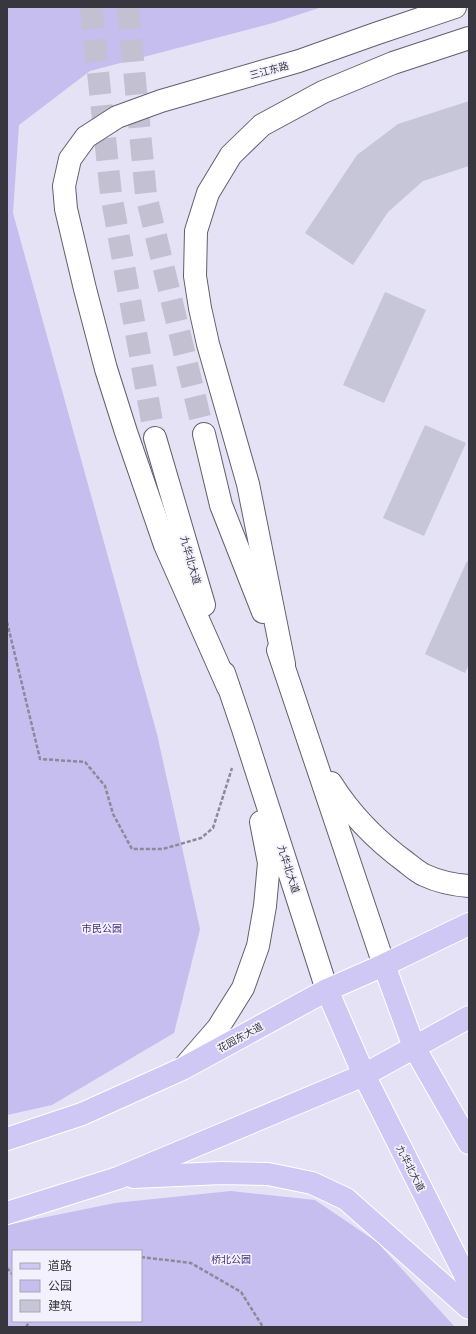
<svg xmlns="http://www.w3.org/2000/svg" width="476" height="1334" font-family="'Golos Text','Noto Sans SC',sans-serif">
	<style>
		.green { fill: #c6beef; fill-rule: evenodd }
		.building { fill: #c7c5d8 }
		.lines { fill: none; stroke-linecap: round; stroke-linejoin: round }
		.secondary-tunnel { stroke: #c2c0d1; stroke-width: 22; stroke-dasharray: 22 11; stroke-linecap: butt }
		.secondary-casing { stroke: #615e6f; stroke-width: 24 }
		.primary-casing { stroke: #fff; stroke-width: 24 }
		.path { stroke: #8c8a98; stroke-width: 2.5; stroke-dasharray: 4 2; stroke-linecap: butt }
		.secondary { stroke: #fff; stroke-width: 22 }
		.primary { stroke: #cfc7f4; stroke-width: 22 }
		.labels { text-anchor: middle; dominant-baseline: central; stroke-width: 3.5; stroke-linejoin: round; paint-order: stroke }
		.street-label { font-size: 10px; fill: #38373f; stroke: #f2f1fd }
		.park-label { font-size: 10px; fill: #442f7b; stroke: #f2f1fd }
	</style>
	<rect width="100%" height="100%" fill="#e5e2f6"/>
	<g class="green">
		<path d="M7 7H322L273 23 90 71 19 125 13 213 157 734 200 929 174 1033 52 1105 7 1115Z"/>
		<path d="M231 1191 315 1200 377 1242 455 1327H7V1225L115 1203ZM13 1251H141V1321H13Z"/>
	</g>
	<g class="building">
		<path d="M469 101V166L423 181 388 212 353 265 305 233 357 155 398 124Z"/>
		<path d="M385 292 426 310 384 403 343 385Z"/>
		<path d="M425 425 466 443 424 536 383 518Z"/>
		<path d="M467 561 469 562V664L465 673 425 654Z"/>
	</g>
	<g class="lines">
		<g class="secondary-tunnel">
			<path d="M91 7 111 194 155 438"/>
			<path d="M128 7 146 195 204 434"/>
		</g>
		<defs>
			<g id="secondary">
				<path d="M204 434 221 505 263 612"/>
				<path d="M155 438 204 605"/>
				<path d="M278 650 384 965"/>
				<path d="M284 664 248 484 208 344 200 308 195 276 196 231 208 193 231 155 262 125 323 92 393 63 469 38"/>
				<path d="M224 673 243 729 327 990"/>
				<path d="M228 687 165 545 126 432 106 369 85 289 66 209 64 186 70 159 86 137 117 117 161 101 299 61 375 34 455 7"/>
				<path d="M331 783C351 815 377 841 407 863 412 867 418 872 424 875 439 882 454 885 469 886"/>
				<path d="M185 1066 218 1028 243 988 258 946 265 906 269 863 261 822"/>
			</g>
			<g id="primary">
				<path d="M384 965 414 1047 469 1143"/>
				<path d="M327 990 364 1075 469 1283"/>
				<path d="M7 1139 82 1114 182 1069 327 990 384 965 469 924"/>
				<path d="M133 1177 222 1173 268 1174 312 1183 346 1199 469 1308"/>
				<path d="M7 1213 118 1178 364 1075 469 1017"/>
			</g>
		</defs>
		<use href="#secondary" class="secondary-casing"/>
		<use href="#primary" class="primary-casing"/>
		<g class="path">
			<path d="M7 622 40 759 85 762 105 786 113 814 132 849H163L201 838 213 828 232 768"/>
			<path d="M141 1257 191 1263 241 1292 263 1327"/>
			<path d="M7 1268 13 1275"/>
			<path d="M26 1327 30 1321"/>
		</g>
		<use href="#secondary" class="secondary"/>
		<use href="#primary" class="primary"/>
	</g>
	<g class="labels">
		<g class="street-label">
			<text transform="translate(269 70) rotate(-15)">三江东路</text>
			<text transform="translate(191 560) rotate(74)">九华北大道</text>
			<text transform="translate(289 869) rotate(72)">九华北大道</text>
			<text transform="translate(240 1037) rotate(-29)">花园东大道</text>
			<text transform="translate(411 1168) rotate(63)">九华北大道</text>
		</g>
		<g class="park-label">
			<text x="102" y="928">市民公园</text>
			<text x="231" y="1259">桥北公园</text>
		</g>
	</g>
	<rect width="476" height="1334" fill="none" stroke="#38373f" stroke-width="16"/>
	<rect x="12" y="1250" width="130" height="72" fill="#f2f1fd" stroke="#a8a7b1"/>
	<rect x="20" y="1263" width="20" height="6" fill="#cfc7f4" stroke="#a8a7b1"/>
	<text x="48" y="1270" font-size="12" fill="#38373f">道路</text>
	<rect x="20" y="1280" width="20" height="12" fill="#c6beef" stroke="#a8a7b1"/>
	<text x="48" y="1290" font-size="12" fill="#38373f">公园</text>
	<rect x="20" y="1300" width="20" height="12" fill="#c7c5d8" stroke="#a8a7b1"/>
	<text x="48" y="1310" font-size="12" fill="#38373f">建筑</text>
</svg>
